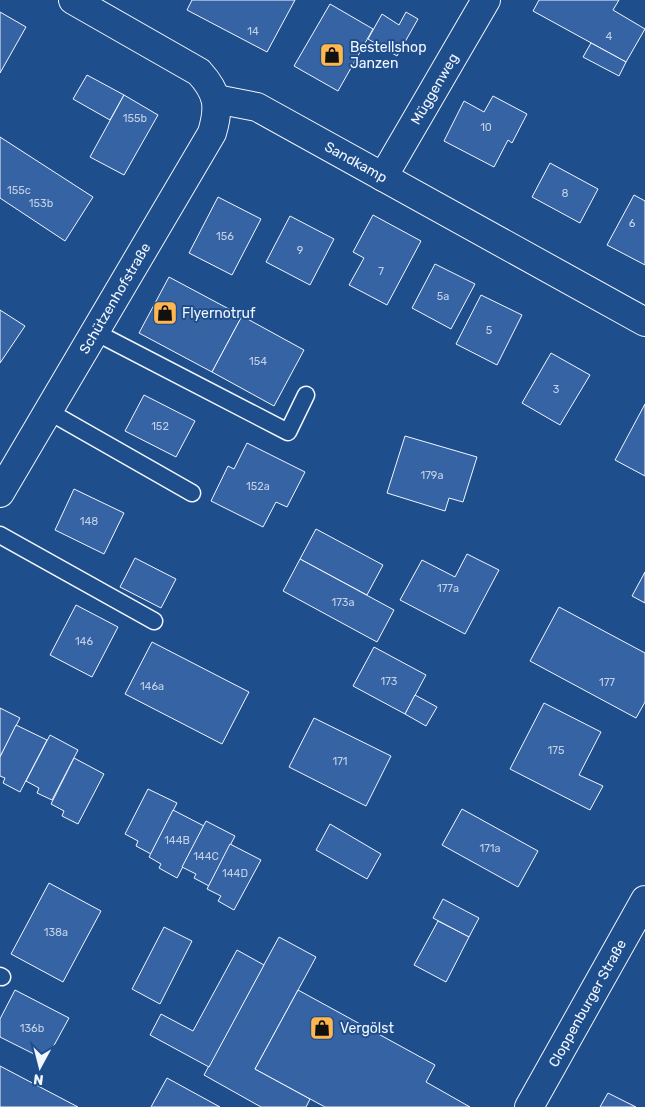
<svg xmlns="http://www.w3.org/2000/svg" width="645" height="1107" font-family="Rubik,sans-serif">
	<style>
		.building { fill: #3563a3; stroke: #f2f6ff }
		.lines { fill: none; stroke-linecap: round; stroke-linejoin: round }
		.service-casing { stroke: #f2f6ff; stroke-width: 19 }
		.minor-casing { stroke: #f2f6ff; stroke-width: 30 }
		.secondary-casing { stroke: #f2f6ff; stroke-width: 30 }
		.service { stroke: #1f4e8c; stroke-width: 16 }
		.minor { stroke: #1f4e8c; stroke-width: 28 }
		.secondary { stroke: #1f4e8c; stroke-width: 28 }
		.labels { text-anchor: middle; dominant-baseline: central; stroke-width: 4; stroke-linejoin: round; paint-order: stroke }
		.number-label { font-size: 11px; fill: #c3d1e8 }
		.poi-label { font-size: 14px; fill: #f2f6ff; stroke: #1f4e8c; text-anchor: start }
		.street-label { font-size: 14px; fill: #f2f6ff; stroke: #1f4e8c }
	</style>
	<rect width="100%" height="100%" fill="#1f4e8c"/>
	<g class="building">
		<path d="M192 0H295L267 52 187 10Z"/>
		<path d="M539 0H619L613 10 645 29 626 62 533 11Z"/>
		<path d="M330 4 373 29 338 91 294 66Z"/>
		<path d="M0 12 26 27 0 73Z"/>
		<path d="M406 12 418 19 397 56 368 39 382 14 399 25Z"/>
		<path d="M591 43 626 62 619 76 583 57Z"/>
		<path d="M87 75 124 95 110 120 73 99Z"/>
		<path d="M124 95 158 115 124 175 90 157Z"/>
		<path d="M493 96 527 114 512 143 508 140 494 167 444 141 464 101 484 112Z"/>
		<path d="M0 137 93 197 65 241 0 198Z"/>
		<path d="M550 163 598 189 580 223 532 197Z"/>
		<path d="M634 195 645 201V265L607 245Z"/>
		<path d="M218 197 261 219 232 275 189 253Z"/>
		<path d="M373 215 421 241 387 305 349 285 364 258 353 252Z"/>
		<path d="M290 216 334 239 310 285 266 262Z"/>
		<path d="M435 264 475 284 451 329 412 308Z"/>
		<path d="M169 277 242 316 212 372 139 333Z"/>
		<path d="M481 295 522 315 497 365 456 344Z"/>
		<path d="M0 310 25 326 0 363Z"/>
		<path d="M242 316 304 350 274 406 212 372Z"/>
		<path d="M551 353 590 375 560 425 522 403Z"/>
		<path d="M144 395 195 421 176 457 125 431Z"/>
		<path d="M645 404V476L615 460Z"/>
		<path d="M405 436 477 457 463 502 449 498 445 511 387 493Z"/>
		<path d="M247 443 305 472 287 507 276 502 263 527 211 501 228 466 234 469Z"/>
		<path d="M74 489 124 513 104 554 55 530Z"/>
		<path d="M316 529 383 565 367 595 300 559Z"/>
		<path d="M467 554 499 570 465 634 400 600 422 560 455 577Z"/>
		<path d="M135 558 176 579 161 608 120 587Z"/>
		<path d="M300 559 394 610 377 642 283 591Z"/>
		<path d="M645 572V603L632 596Z"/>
		<path d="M76 605 118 627 92 677 50 655Z"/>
		<path d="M559 607 645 653V702L636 718 530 661Z"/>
		<path d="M152 642 249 692 222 744 125 694Z"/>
		<path d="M374 647 426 675 405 714 353 686Z"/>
		<path d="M415 695 437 707 426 726 405 714Z"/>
		<path d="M544 703 601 732 579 775 603 786 590 810 510 769Z"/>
		<path d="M0 708 20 718 0 757Z"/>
		<path d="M314 718 391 756 366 806 289 767Z"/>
		<path d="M16 725 47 740 20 792 3 783 5 778 0 776V757Z"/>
		<path d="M50 735 78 750 52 800 37 793 39 788 26 781Z"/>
		<path d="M74 758 104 774 78 824 62 816 64 811 51 804Z"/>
		<path d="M148 789 177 803 151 854 136 846 138 841 125 834Z"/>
		<path d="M462 809 538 851 518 887 442 845Z"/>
		<path d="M173 810 204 826 177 878 159 868 161 864 149 857Z"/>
		<path d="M206 821 235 836 209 886 194 878 196 874 182 867Z"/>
		<path d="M330 824 381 854 367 879 316 850Z"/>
		<path d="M230 844 261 860 234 910 218 901 221 896 207 889Z"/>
		<path d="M49 883 101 911 63 982 11 954Z"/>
		<path d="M443 899 479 918 469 937 433 918Z"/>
		<path d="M438 921 469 937 446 982 414 965Z"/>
		<path d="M164 927 192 941 160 1004 132 989Z"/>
		<path d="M279 937 316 957 255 1069 310 1099 306 1107H261L204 1075Z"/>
		<path d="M237 950 264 965 209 1067 150 1035 161 1014 193 1031Z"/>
		<path d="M15 990 69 1018 46 1060 0 1037V1019Z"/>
		<path d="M298 990 435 1065 426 1082 470 1107H325L255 1069Z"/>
		<path d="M0 1066 78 1107H0Z"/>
		<path d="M167 1078 220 1107H151Z"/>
		<path d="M608 1093 636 1107H600Z"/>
	</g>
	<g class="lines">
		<defs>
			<g id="service">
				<path d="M95 332 288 432 306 395"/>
				<path d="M48 411 192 493"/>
				<path d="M0 535 154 621"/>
				<path d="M0 976 2 977"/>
			</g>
			<g id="minor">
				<path id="s1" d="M216 99 257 107 645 322"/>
				<path id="s2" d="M383 177 486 0"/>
				<path id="s3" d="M0 493 212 133C220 106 218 93 199 72L73 0"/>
			</g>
			<g id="secondary">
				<path id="s4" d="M529 1107 645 900"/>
			</g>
		</defs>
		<use href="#service" class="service-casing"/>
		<use href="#minor" class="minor-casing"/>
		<use href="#secondary" class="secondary-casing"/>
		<use href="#service" class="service"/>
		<use href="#minor" class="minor"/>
		<use href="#secondary" class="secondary"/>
	</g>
	<defs>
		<symbol id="shop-square" viewBox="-11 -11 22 22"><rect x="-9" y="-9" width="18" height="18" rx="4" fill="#ffb74d" stroke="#1f4e8c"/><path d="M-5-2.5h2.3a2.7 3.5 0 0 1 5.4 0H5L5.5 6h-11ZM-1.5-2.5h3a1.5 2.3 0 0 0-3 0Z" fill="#111"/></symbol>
	</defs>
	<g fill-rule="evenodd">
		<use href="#shop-square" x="318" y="41" width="28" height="28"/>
		<use href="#shop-square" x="151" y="299" width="28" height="28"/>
		<use href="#shop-square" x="308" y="1014" width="28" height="28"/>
	</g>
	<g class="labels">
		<g class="number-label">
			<text x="253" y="31">14</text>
			<text x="609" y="36">4</text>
			<text x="135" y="118">155b</text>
			<text x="486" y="127">10</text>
			<text x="19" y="190">155c</text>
			<text x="565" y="193">8</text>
			<text x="41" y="203">153b</text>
			<text x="632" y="223">6</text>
			<text x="225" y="236">156</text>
			<text x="300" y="250">9</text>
			<text x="381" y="271">7</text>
			<text x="443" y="296">5a</text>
			<text x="489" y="330">5</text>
			<text x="258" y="361">154</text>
			<text x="556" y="389">3</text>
			<text x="160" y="426">152</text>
			<text x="432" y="475">179a</text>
			<text x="258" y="486">152a</text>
			<text x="89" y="521">148</text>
			<text x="448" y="588">177a</text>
			<text x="343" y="602">173a</text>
			<text x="84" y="641">146</text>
			<text x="389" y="681">173</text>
			<text x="607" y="682">177</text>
			<text x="152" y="686">146a</text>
			<text x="556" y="750">175</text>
			<text x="340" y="761">171</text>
			<text x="177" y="840">144B</text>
			<text x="490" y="848">171a</text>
			<text x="206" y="856">144C</text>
			<text x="235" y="873">144D</text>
			<text x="56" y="932">138a</text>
			<text x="32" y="1028">136b</text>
		</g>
		<g class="poi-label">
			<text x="350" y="47">Bestellshop<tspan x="350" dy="16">Janzen</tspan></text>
			<text x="182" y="313">Flyernotruf</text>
			<text x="340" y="1028">Vergölst</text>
		</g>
		<g class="street-label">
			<text stroke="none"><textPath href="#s2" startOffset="102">Müggenweg</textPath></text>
			<text stroke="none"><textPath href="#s1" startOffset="155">Sandkamp</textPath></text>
			<text stroke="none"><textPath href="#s3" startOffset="226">Schützenhofstraße</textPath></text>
			<text stroke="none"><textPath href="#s4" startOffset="119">Cloppenburger Straße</textPath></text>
		</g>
	</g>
	<g transform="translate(40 1067) rotate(187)" stroke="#1f4e8c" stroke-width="4" paint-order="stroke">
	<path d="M0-4L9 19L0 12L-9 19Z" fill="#f2f6ff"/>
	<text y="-8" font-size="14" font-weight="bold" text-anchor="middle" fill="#f2f6ff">N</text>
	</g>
</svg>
